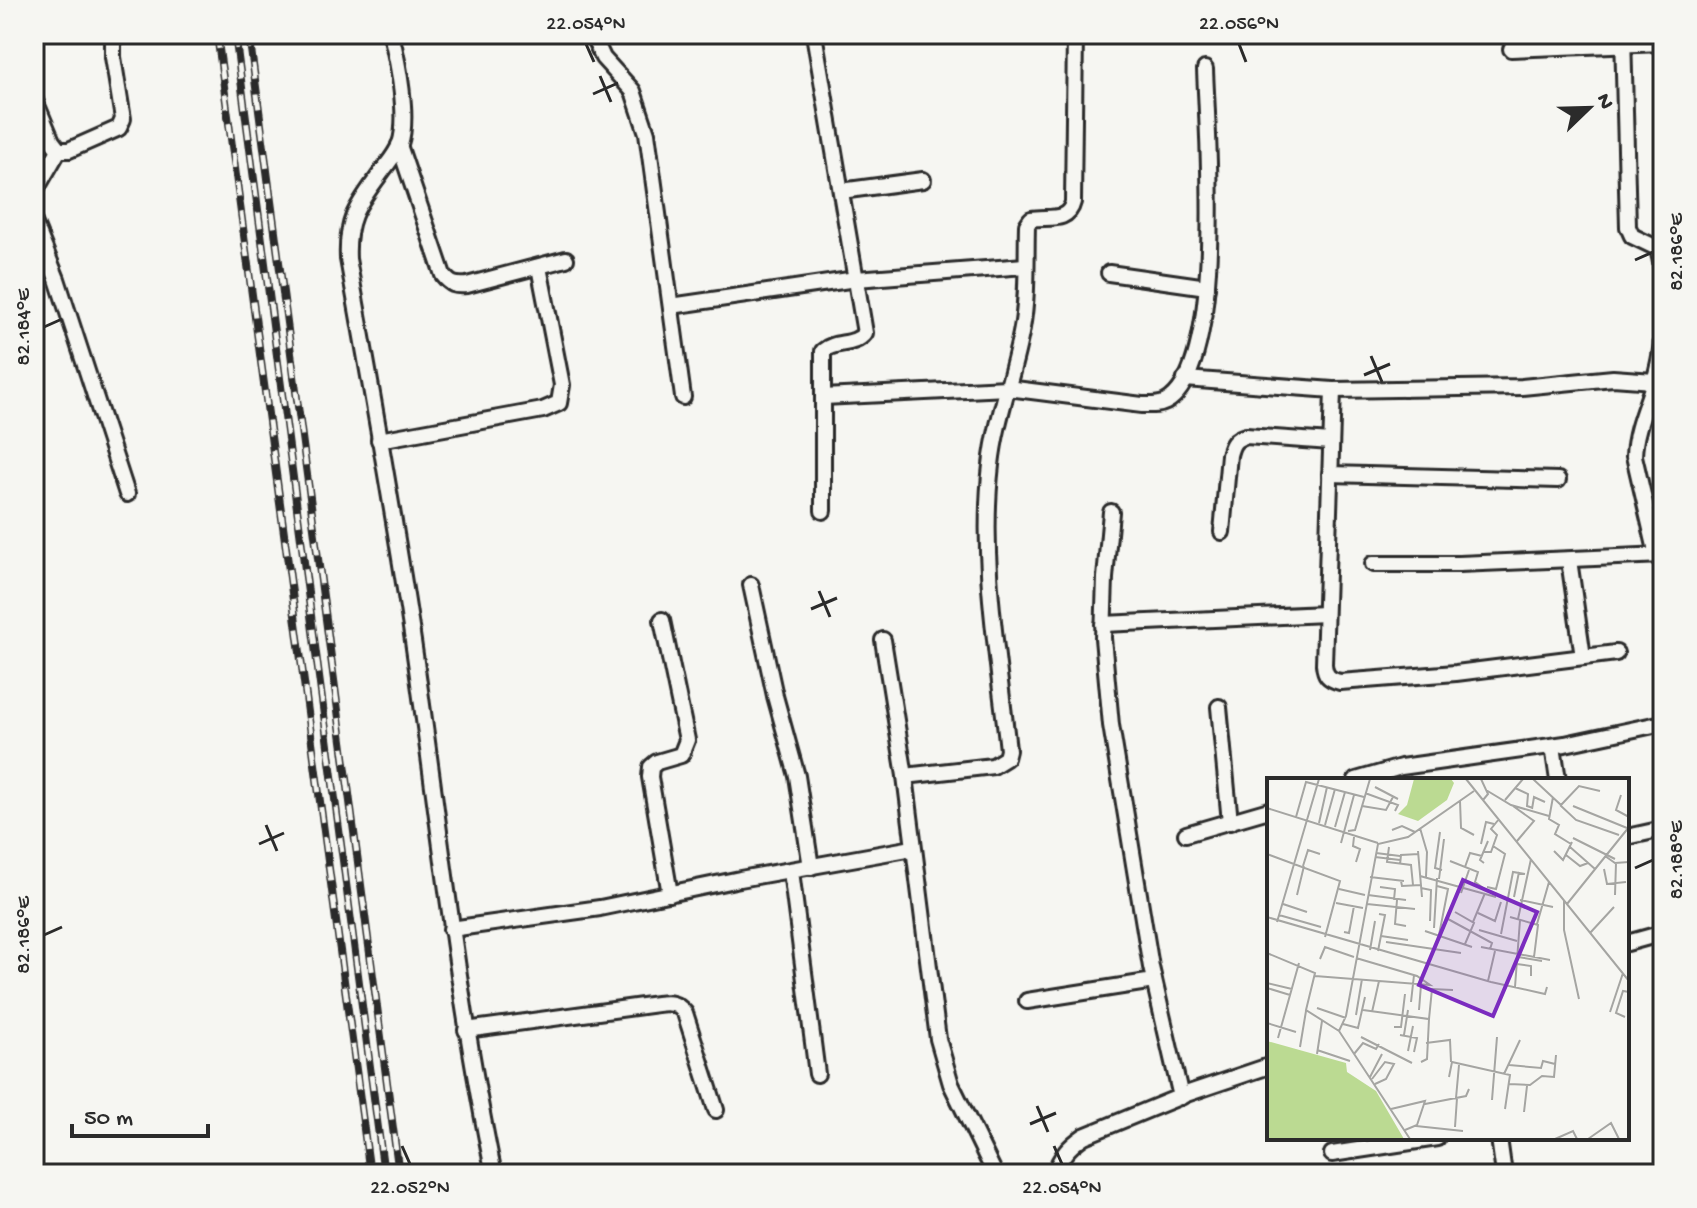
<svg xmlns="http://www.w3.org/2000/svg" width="1697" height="1208" font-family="'Gochi Hand',sans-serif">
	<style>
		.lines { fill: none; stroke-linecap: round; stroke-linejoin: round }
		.street-casing { stroke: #2b2b2b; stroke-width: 20 }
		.street { stroke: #f6f6f2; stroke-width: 14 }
		.rail-casing { stroke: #2b2b2b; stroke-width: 8 }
		.rail { stroke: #f6f6f2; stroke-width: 5; stroke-dasharray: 15; stroke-linecap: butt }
		.ticks { fill: none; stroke: #2b2b2b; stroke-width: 3 }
		.inset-road { fill: none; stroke: #a5a5a2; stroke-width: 2 }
		.view { fill: #7b2cbf; fill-opacity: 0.15; stroke: #7b2cbf; stroke-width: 4 }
		.inset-edge { fill: none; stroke: #2b2b2b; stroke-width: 4 }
		.neatline { fill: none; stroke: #2b2b2b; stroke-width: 3 }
		.ticks-label { font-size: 20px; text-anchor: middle; fill: #2b2b2b }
	</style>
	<rect width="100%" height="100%" fill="#f6f6f2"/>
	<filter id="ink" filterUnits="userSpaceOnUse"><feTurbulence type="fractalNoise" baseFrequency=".0125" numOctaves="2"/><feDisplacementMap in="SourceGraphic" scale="16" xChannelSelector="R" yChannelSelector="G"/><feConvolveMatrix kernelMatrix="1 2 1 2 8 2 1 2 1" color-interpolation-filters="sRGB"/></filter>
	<g filter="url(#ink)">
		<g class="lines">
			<defs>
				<g id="street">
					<path d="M391 34C398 62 409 117 400 144 396 154 389 162 383 170 359 204 346 216 348 259 371 386 394 514 413 641 439 819 457 998 494 1174"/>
					<path d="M592 34 603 58 633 91 647 133 683 397"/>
					<path d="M814 34 865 333C854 347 835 340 823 351V511"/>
					<path d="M1143 34H1157"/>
					<path d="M1623 34 1628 227 1632 236 1657 248C1667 271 1664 341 1658 366 1652 396 1635 424 1634 456L1657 555"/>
					<path d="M1511 49 1663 43"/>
					<path d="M34 98 52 141 59 150H69L119 128 123 119 113 57V34"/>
					<path d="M399 145 443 275C451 285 455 286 467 285L566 259"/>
					<path d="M841 191 923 180"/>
					<path d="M34 193 59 150"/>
					<path d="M34 222 57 279 127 494"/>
					<path d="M1109 273 1207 287"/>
					<path d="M671 306 856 279 1025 266"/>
					<path d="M1185 379 1333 390 1522 387 1613 378 1654 381"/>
					<path d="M1333 390 1324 664C1325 675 1328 679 1340 682L1456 673 1616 653"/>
					<path d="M823 397 1007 388 1142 405C1151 405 1158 406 1166 402 1227 368 1207 132 1205 69"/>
					<path d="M379 440 543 410 559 403 562 385 539 267"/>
					<path d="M1330 474 1558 480"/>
					<path d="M1111 512 1105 578 1103 638 1111 725 1151 967 1181 1097"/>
					<path d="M1222 532 1229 455C1232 444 1234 439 1246 436L1331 442"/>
					<path d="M1569 560 1583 657"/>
					<path d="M1373 564H1459L1663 555"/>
					<path d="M751 585 775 696 797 776 811 867"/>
					<path d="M662 620 687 740 681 755 657 762 651 767 650 777 670 894"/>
					<path d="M1103 624 1325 614"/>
					<path d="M883 640 905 776 938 1039 951 1084 995 1174"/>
					<path d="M1219 707 1230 822"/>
					<path d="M1553 746 1558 780"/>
					<path d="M905 776 993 766 1006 758 1008 750C998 656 980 559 991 465 996 418 1014 374 1022 328 1028 295 1026 259 1027 225L1031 219C1048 216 1068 223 1073 202L1075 34"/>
					<path d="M1356 780 1401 767 1565 744 1663 723"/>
					<path d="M1186 834 1269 810"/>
					<path d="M1627 837 1663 829"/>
					<path d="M791 871 817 1074"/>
					<path d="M451 929 600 908 740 879 913 848"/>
					<path d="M1627 943 1663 933"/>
					<path d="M1027 1001 1154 981"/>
					<path d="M466 1030 657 1004C670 1002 677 1003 685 1013L716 1110"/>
					<path d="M1499 1138 1504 1174"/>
					<path d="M1332 1154 1437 1138"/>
					<path d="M1054 1174C1061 1156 1068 1147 1084 1136L1189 1093 1269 1066"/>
				</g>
			</defs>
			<use href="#street" class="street-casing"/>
			<use href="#street" class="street"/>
			<defs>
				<g id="rail">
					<path d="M217 34 370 1174"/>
					<path d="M235 34 384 1174"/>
					<path d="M249 34 399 1174"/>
				</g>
			</defs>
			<use href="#rail" class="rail-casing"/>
			<use href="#rail" class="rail"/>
		</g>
	</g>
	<path class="ticks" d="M586 44 594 62M1239 44 1246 62M600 76 611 102M593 94 618 83M1635 260 1653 252M44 327 62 319M1371 356 1382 382M1364 375 1390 364M819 591 830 617M811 609 837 598M266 825 277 851M259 844 284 833M1635 868 1653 860M44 935 62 927M1037 1106 1048 1132M1030 1124 1056 1113M402 1146 410 1164M1054 1146 1062 1164"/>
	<g transform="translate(1267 778)">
		<rect width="362" height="362" fill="#f6f6f2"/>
		<path d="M147 1H184L187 5 180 22 151 43 131 36 140 27ZM0 263 79 285 80 294 109 313 137 361H0Z" fill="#bbda92"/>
		<path class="inset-road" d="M199 1 362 203M214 1 221 16 216 22M266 1 294 27 312 8 333 13M108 9 131 21M248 10 261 16 260 28 266 30M219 12 244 27 282 38M98 15 131 27 128 33M354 17 349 32 362 39M286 19 282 41 292 47 288 56 304 66M238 22 256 1M193 23 194 50 207 57M293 27 309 42 352 57M95 28 119 32 126 19M246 28 267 43 250 63M306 28 360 50M0 30 111 65M265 31 267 19 278 24M29 39 39 4 97 19M52 45 60 9M58 47 68 11M68 49 78 14M153 50 160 74 159 99M125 52 135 48 148 54M81 53 88 52 103 1M173 54 168 90 175 92M87 59 86 68 93 71 89 84M306 60 348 81M74 65 87 17M214 66 219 44 227 46M122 69 120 84 144 87 146 107M303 69 328 91M151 73 155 119M287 73 296 82 305 64M216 74H224L230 57 224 51 232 41M109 75 133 78M0 76 73 103 58 159M299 77 313 88 321 85M338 78 348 85 362 84M108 79 133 82M183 83 211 94 208 104 219 112M217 85 213 82 221 63M133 87 134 77 152 76M36 88 41 72 53 76M198 89 203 75 215 78M337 91 340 106 359 104M153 98 229 119M103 99 137 103M172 101 177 61M134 103 135 108 154 107M170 108 181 111 172 157M113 109 128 111 127 122M220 109 229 111 238 76 226 68M154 110 164 112 163 143M72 111 98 117M194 115 202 92M30 117 37 88M101 117 139 122M348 117 349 85M247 119 252 94M130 122 128 146 139 148M253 122 286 129M297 123V152L312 221M69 125 96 130M16 126 40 134M100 126 148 131M300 126 362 49M188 134 207 145 198 166M211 135 228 143 234 124M12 137 54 149M0 139 224 204 278 216 280 209M243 139 271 147 267 179M181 141 225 165 223 171M251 141 264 81M10 144 52 1M206 144 218 115M270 146 282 104M167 150 170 100M212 152 250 163M158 153 205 169M77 154 82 155 87 128M323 155 347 129M234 156 246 94 258 96M114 158 141 162M119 164 194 175M214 169 283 182M103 172 108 143M111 173 118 137 112 136M0 175 48 195 39 232 72 253M251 179 275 183M53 181 58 169 87 179M250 186 264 188V198M48 198 163 207 150 198 89 180M221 203 228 173M0 205 25 211M248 209 253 142M0 210 23 217M144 224 147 197M50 230 79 240M96 232 162 241 165 211 186 212M152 232 154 207M105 234 112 203M343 234 356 195M89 237 95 201M358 239 349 235 356 213 362 214M0 245 29 254M76 246 91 250 98 219M127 249H134L138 216M133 257 150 260 147 274M137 257 141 232M94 259 145 285M11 260 32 185M159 265 183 262 184 284M33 269 39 233M50 272 83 283M141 273 146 248M50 276 55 243M87 276 96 265 109 271 112 266M154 284 160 281 162 241M242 287 274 290 276 283 288 286M237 296 253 262M103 299 115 276M182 299 185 284 243 297 238 331M105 301 118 284 127 286 119 301 108 306M242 306 263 307 275 298 287 299 289 277M189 320 192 287M225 322 230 259M158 326 199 318 202 311M124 331 158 323 150 347 138 352M257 334 260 308M149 348 196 353M188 349 190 320M143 361 72 253 79 238 111 66 141 59 207 13M288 361 306 353 310 361M321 361 344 345 352 361"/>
		<path class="view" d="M196 102 270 134 226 238 152 207Z"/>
		<rect width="362" height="362" class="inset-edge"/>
	</g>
	<rect width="1697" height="1208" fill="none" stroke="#f6f6f2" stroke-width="88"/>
	<g transform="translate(1589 108) rotate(67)" stroke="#f6f6f2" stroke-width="6" paint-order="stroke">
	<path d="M0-6L14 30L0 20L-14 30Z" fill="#2b2b2b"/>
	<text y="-12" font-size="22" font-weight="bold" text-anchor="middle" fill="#2b2b2b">N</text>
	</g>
	<path d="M72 1124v12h136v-12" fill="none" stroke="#2b2b2b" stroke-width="4"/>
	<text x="84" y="1124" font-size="24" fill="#2b2b2b" stroke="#f6f6f2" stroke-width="6" paint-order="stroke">50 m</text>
	<rect x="44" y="44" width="1609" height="1120" class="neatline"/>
	<g class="ticks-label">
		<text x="586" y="29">22.054°N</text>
		<text x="1239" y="29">22.056°N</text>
		<text transform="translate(1675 252) rotate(-90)" y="7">82.186°E</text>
		<text transform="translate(22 327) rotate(-90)" y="7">82.184°E</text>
		<text transform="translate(1675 860) rotate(-90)" y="7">82.188°E</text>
		<text transform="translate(22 935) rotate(-90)" y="7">82.186°E</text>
		<text x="410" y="1193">22.052°N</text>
		<text x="1062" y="1193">22.054°N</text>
	</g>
</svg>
